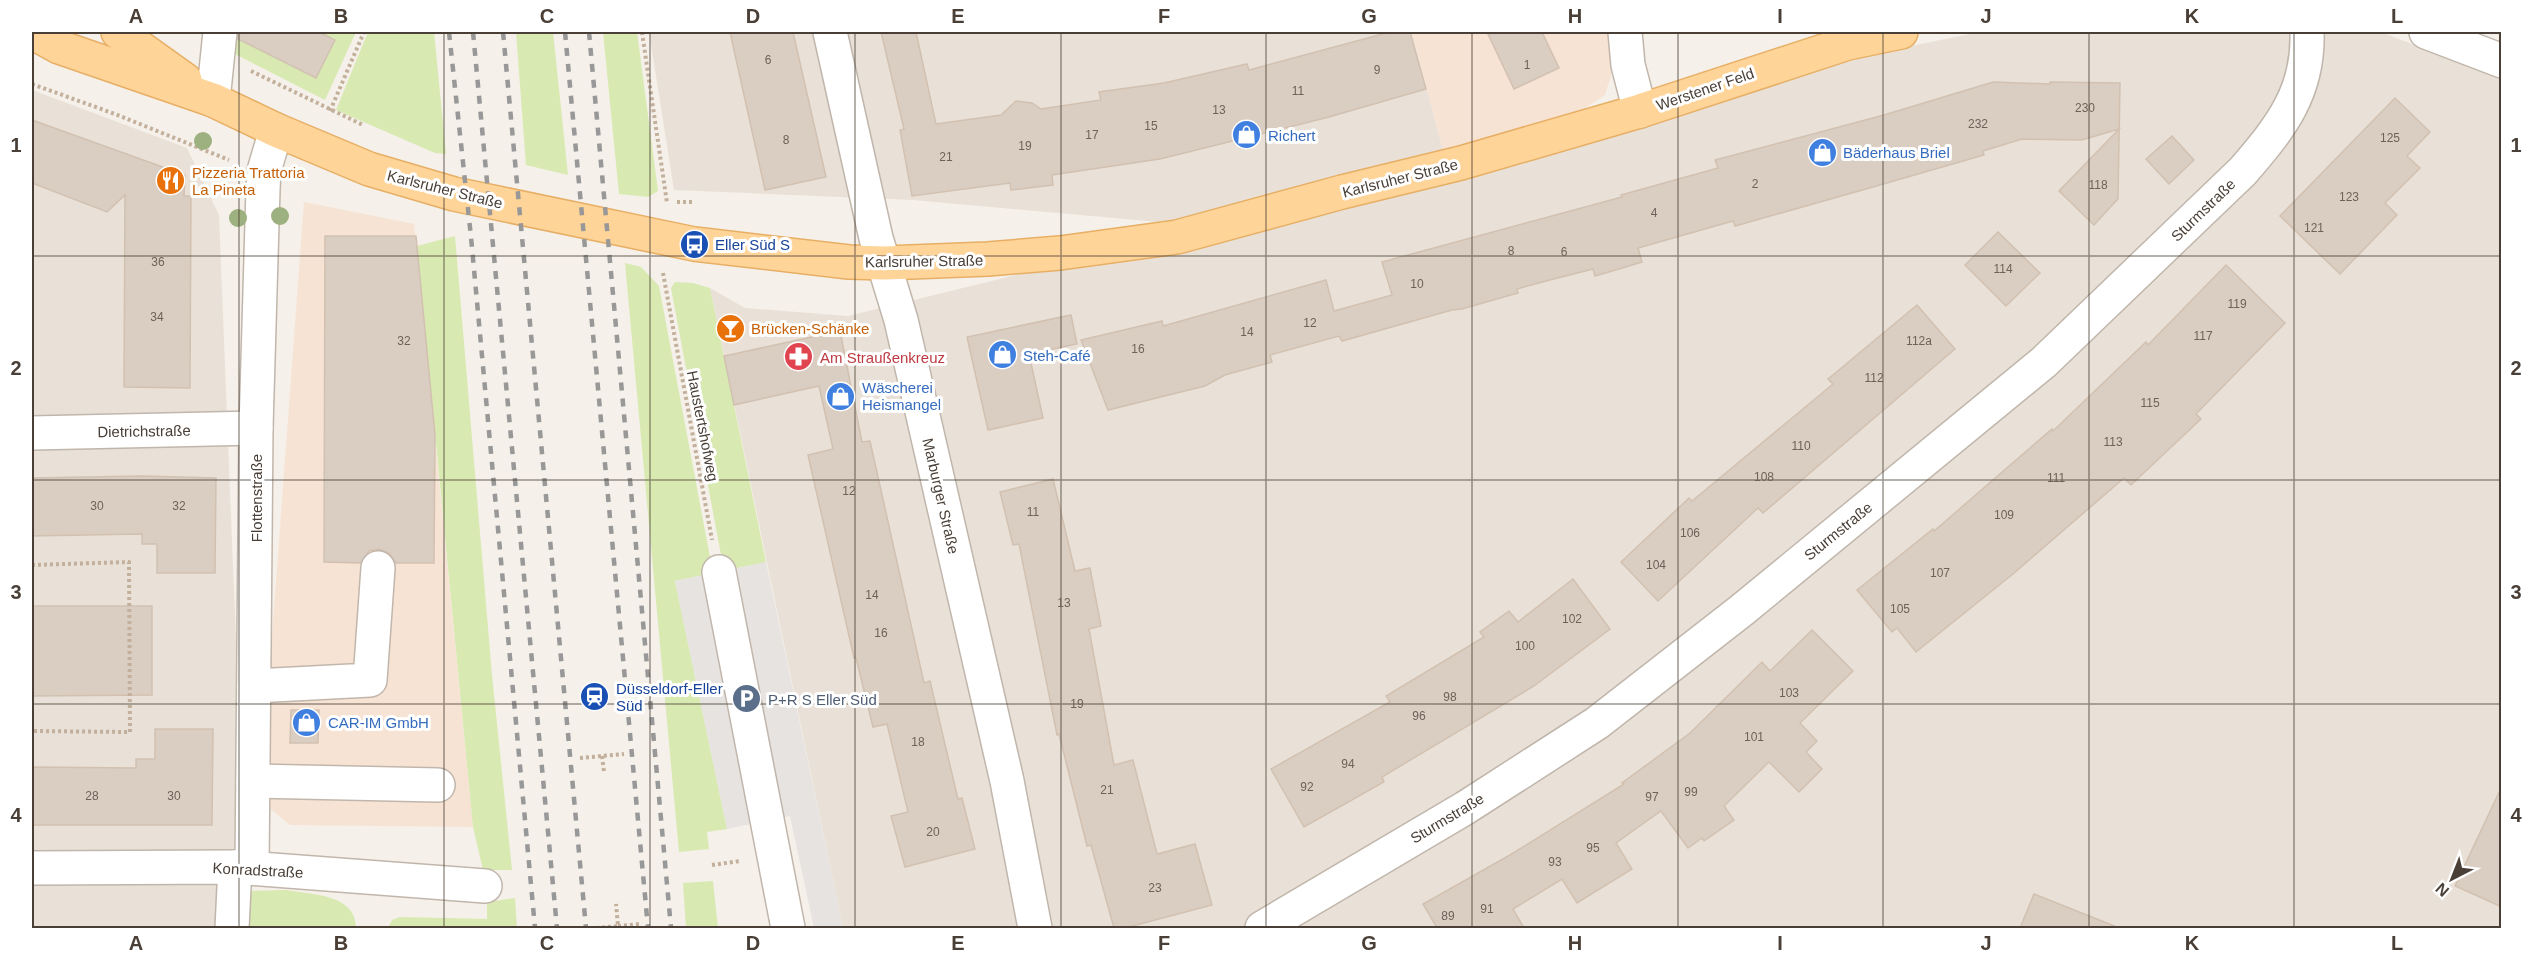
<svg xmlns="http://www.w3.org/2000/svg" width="2533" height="960" font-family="Arial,sans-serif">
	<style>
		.residential { fill: #e9e1d7 }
		.commercial { fill: #f7e3d4 }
		.green { fill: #d8eab1 }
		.parking { fill: #e6e3e1 }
		.building { fill: #dacdc1; stroke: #d2c1b1; stroke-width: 1.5 }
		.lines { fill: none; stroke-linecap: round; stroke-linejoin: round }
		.minor-casing { stroke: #c1b6ab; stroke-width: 36 }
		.major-casing { stroke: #e7af65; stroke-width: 36 }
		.path { stroke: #c3b09c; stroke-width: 4; stroke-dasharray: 3 3; stroke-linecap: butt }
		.minor { stroke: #fff; stroke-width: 33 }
		.major { stroke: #ffd498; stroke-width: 33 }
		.rail { stroke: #989898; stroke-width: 4.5; stroke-dasharray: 8 8; stroke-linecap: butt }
		.tree { fill: #9cb17f }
		.grid { fill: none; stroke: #493f37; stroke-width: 1.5; stroke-opacity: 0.55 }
		.labels { text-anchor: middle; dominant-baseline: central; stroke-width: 6; stroke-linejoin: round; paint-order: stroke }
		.number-label { font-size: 12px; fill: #6d625a }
		.street-label { font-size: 15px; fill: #493f37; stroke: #fff }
		.shop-label { font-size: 15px; fill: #366cbe; stroke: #fff; text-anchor: start }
		.food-label { font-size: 15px; fill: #c56008; stroke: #fff; text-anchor: start }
		.transit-label { font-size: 15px; fill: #164399; stroke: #fff; text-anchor: start }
		.health-label { font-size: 15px; fill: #be3a42; stroke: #fff; text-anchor: start }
		.service-label { font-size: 15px; fill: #4e5e75; stroke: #fff; text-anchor: start }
		.neatline { fill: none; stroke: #493f37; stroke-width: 2 }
		.grid-label { font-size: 20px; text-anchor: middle; font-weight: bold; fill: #493f37 }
	</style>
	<rect width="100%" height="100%" fill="#f5f0e9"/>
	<g class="residential">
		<path d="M649 32H1412L1444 154 1170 223 913 200 674 190Z"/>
		<path d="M2381 32 2501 79V928H843L710 288 745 308 848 316 1631 125 1886 51 1975 33Z"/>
		<path d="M32 90 187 148 219 215 238 692 234 928H32Z"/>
	</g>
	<g class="commercial">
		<path d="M1412 32H1617L1621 43 1605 95 1572 117 1444 154Z"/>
		<path d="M304 202 414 224 473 827 290 825 260 800Z"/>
	</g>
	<g class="green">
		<path d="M230 32H356L325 100 231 52Z"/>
		<path d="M368 32H434L446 154 435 153 336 110Z"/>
		<path d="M516 32H553L568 175 526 165Z"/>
		<path d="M603 32H637L658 191 648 197 619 194Z"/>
		<path d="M455 236 492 675 512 870H483L473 827 417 246Z"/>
		<path d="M625 263 641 267 659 286 713 573 675 581 727 829 707 832 709 849 679 852Z"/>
		<path d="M675 282 693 283 710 288 766 562 724 571 671 288Z"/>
		<path d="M713 881 718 928H686L683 883Z"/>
		<path d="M287 890C313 895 356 894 356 928H249V891Z"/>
		<path d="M515 898 517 928H388L392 920 400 917 487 919V902Z"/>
	</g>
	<path class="parking" d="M766 562 843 928H814L790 816 727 829 675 581Z"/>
	<g class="building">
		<path d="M238 32H319L335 40 316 78 238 39Z"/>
		<path d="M730 32H793L826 177 765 190Z"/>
		<path d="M881 32H916L936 124 1001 115 1016 101 1032 103 1041 109 1101 100 1099 92 1164 83 1247 64 1249 70 1390 32H1410L1426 89 1329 117 1160 159 1052 175 1053 185 1011 190 1010 183 912 196 900 130 904 129Z"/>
		<path d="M1487 32H1542L1559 68 1514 89Z"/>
		<path d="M1993 82 2050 84V82L2120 83 2118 199 2094 225 2059 191 2119 129 2082 140 2022 139 1983 151 1984 155 1866 189 1735 226 1733 221 1638 248 1642 262 1619 269 1595 276 1593 269 1546 281 1517 289 1518 293 1462 309 1452 310 1342 341 1339 336 1270 355 1272 362 1225 375 1205 386 1108 410 1081 340 1162 321 1163 326 1326 280 1334 311 1392 295 1382 262 1622 197 1621 195 1718 168 1715 160 1884 115Z"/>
		<path d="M2395 98 2430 132 2407 156 2420 168 2385 203 2397 215 2340 274 2280 216Z"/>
		<path d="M32 120 185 175 184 196H191L190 388 124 387 125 195 107 212 32 183Z"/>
		<path d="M2172 136 2194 160 2169 184 2146 159Z"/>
		<path d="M1998 232 2040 273 2006 306 1965 265Z"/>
		<path d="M325 236H416L435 435 434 563H396L389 553 379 549 369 551 361 563 324 562Z"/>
		<path d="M2226 265 2285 323 2196 414 2201 419 2131 485 2124 478 2013 574 1916 652 1897 628 1892 632 1857 590 1933 529 1934 531 2052 429 2053 431 2146 342 2148 345Z"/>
		<path d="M1917 305 1955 349 1763 513 1758 508 1658 601 1621 562 1689 498 1692 501 1833 384 1828 379Z"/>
		<path d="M1071 315 1077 344 1029 354 1043 418 988 430 967 337Z"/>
		<path d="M840 331 862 442 870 441 924 683 930 681 958 799 962 798 975 849 905 867 891 816 908 812 887 724 873 727 856 658H854L808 455 833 449 819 386 734 405 724 356Z"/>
		<path d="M143 476 216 478 215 573H157V544H142V534L32 536V478Z"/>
		<path d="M1053 479 1075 571 1090 568 1101 626 1089 629 1114 765 1133 760 1157 854 1195 844 1212 905 1125 928H1114L1091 845 1087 846 1059 734 1057 735 1019 544 1013 545 1000 492Z"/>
		<path d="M1573 579 1610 629 1534 686 1382 777 1384 782 1304 827 1271 769 1390 702 1386 696 1484 637 1480 632 1509 611 1518 622Z"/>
		<path d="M32 606H152V695L32 696Z"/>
		<path d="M1812 630 1853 671 1800 723 1817 741 1806 752 1822 769 1799 792 1769 762 1724 806 1734 820 1704 841 1702 838 1688 848 1661 811 1616 843 1632 869 1577 903 1562 879 1513 909 1524 928H1437L1423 904 1510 855 1624 784 1622 783 1690 733 1762 662 1770 671Z"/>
		<path d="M291 710H319L318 743H290Z"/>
		<path d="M155 729H213L212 825H32V767L136 768V759H155Z"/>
		<path d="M2502 786V907L2455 886Z"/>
		<path d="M2034 894 2117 927 2116 928H2020Z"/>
	</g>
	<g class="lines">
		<defs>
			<g id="minor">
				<path d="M830 32 876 238 901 320 1007 781 1035 928"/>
				<path d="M1625 32 1628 65 1640 111"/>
				<path d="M2426 32 2502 61"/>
				<path d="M213 100 220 32"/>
				<path d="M32 433 256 428"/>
				<path d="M719 572 788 928"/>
				<path d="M254 686 370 680 378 568"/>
				<path d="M253 781 438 785"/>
				<path d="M32 868 235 867 485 886"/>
				<path d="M252 868 256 428 263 189 264 171 276 130"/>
				<path d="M232 928 235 867"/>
				<path d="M1262 928 1465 808 1597 723 1742 610 2044 362 2243 171C2281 127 2309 92 2307 32"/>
			</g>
			<g id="major">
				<path d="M32 32 59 47 213 100 276 130 369 169 454 194 694 244 849 262 885 263 988 259 1060 253 1177 237 1342 192 1461 163 1640 111 1848 43 1901 32"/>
				<path d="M118 32 185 80"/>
			</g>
		</defs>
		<use href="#minor" class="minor-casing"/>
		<use href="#major" class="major-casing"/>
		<g class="path">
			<path d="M642 32 667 203"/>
			<path d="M251 71 363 125"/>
			<path d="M32 84 115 114 229 160"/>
			<path d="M330 111 364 32"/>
			<path d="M677 202H694"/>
			<path d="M663 273 712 540"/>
			<path d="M32 565 129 562 130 732 32 731"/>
			<path d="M602 756 604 772"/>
			<path d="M580 758 624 754"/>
			<path d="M712 865 740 861"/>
			<path d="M618 926 640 924"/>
			<path d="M596 928 618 926 616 904"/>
		</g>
		<use href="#minor" class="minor"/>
		<use href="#major" class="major"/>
		<g class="rail">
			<path d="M449 32 471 237 535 928"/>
			<path d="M473 32 557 928"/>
			<path d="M503 32 586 928"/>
			<path d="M565 32 648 928"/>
			<path d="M589 32 671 928"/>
		</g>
	</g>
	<g class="tree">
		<circle cx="203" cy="141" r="9"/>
		<circle cx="280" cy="216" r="9"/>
		<circle cx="238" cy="218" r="9"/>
	</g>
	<path class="grid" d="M239 32V928M444 32V928M650 32V928M855 32V928M1061 32V928M1266 32V928M1472 32V928M1678 32V928M1883 32V928M2089 32V928M2294 32V928M32 256H2502M32 480H2502M32 704H2502"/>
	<defs>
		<symbol id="shop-disc" viewBox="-11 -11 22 22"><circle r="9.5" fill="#3f7fe0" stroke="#fff"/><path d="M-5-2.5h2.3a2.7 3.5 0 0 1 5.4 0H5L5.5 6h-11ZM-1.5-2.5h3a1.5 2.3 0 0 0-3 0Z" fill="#fff"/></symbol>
		<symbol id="restaurant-disc" viewBox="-11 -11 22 22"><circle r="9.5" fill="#e8710a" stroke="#fff"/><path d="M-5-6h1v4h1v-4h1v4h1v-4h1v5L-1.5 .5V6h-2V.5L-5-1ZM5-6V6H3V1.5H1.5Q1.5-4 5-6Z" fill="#fff"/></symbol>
		<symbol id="bus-disc" viewBox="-11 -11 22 22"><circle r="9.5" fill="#1a4fb4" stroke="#fff"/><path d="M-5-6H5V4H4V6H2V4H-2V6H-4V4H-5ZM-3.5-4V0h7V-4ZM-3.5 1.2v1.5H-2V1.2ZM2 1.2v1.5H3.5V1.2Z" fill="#fff"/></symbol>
		<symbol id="bar-disc" viewBox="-11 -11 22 22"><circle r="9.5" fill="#e8710a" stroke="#fff"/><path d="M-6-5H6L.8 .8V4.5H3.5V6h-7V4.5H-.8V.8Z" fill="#fff"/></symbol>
		<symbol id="pharmacy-disc" viewBox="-11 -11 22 22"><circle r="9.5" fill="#e0444e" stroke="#fff"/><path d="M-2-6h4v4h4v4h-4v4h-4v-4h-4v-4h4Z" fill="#fff"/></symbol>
		<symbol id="station-disc" viewBox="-11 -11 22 22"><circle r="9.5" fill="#1a4fb4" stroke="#fff"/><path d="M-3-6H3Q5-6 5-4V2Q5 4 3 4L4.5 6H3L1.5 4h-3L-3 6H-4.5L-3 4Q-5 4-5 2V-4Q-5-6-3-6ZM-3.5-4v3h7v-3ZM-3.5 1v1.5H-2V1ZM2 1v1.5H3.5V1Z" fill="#fff"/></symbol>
		<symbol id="parking-disc" viewBox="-11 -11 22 22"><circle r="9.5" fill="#5c6f8a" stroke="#fff"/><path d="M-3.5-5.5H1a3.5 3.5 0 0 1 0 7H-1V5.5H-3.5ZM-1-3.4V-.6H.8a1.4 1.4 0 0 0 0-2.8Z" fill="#fff"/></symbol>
	</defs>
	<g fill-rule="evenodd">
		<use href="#shop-disc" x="1230" y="118" width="33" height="33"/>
		<use href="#shop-disc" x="1806" y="136" width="33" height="33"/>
		<use href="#restaurant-disc" x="154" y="164" width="33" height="33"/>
		<use href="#bus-disc" x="678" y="228" width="33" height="33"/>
		<use href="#bar-disc" x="714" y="312" width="33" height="33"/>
		<use href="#shop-disc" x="986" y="338" width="33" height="33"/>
		<use href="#pharmacy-disc" x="782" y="340" width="33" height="33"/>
		<use href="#shop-disc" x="824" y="380" width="33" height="33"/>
		<use href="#station-disc" x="578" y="680" width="33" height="33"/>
		<use href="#parking-disc" x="730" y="682" width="33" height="33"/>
		<use href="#shop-disc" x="290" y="706" width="33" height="33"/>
	</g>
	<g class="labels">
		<g class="number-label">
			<text x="768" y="60">6</text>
			<text x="1527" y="65">1</text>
			<text x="1377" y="70">9</text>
			<text x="1298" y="91">11</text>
			<text x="2085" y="108">230</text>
			<text x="1219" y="110">13</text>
			<text x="1978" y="124">232</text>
			<text x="1151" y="126">15</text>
			<text x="1092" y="135">17</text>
			<text x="2390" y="138">125</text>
			<text x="786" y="140">8</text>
			<text x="1025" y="146">19</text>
			<text x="946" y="157">21</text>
			<text x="1755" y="184">2</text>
			<text x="2098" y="185">118</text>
			<text x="2349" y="197">123</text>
			<text x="1654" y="213">4</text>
			<text x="2314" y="228">121</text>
			<text x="1511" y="251">8</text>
			<text x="1564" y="252">6</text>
			<text x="158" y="262">36</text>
			<text x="2003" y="269">114</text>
			<text x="1417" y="284">10</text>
			<text x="2237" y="304">119</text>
			<text x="157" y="317">34</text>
			<text x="1310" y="323">12</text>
			<text x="1247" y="332">14</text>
			<text x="2203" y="336">117</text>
			<text x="404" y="341">32</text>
			<text x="1919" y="341">112a</text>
			<text x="1138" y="349">16</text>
			<text x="1874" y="378">112</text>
			<text x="2150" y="403">115</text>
			<text x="2113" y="442">113</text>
			<text x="1801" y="446">110</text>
			<text x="1764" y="477">108</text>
			<text x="2056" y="478">111</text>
			<text x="849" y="491">12</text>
			<text x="97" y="506">30</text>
			<text x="179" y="506">32</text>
			<text x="1033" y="512">11</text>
			<text x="2004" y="515">109</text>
			<text x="1690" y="533">106</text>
			<text x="1656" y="565">104</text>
			<text x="1940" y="573">107</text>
			<text x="872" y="595">14</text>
			<text x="1064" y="603">13</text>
			<text x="1900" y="609">105</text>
			<text x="1572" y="619">102</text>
			<text x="881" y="633">16</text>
			<text x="1525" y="646">100</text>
			<text x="1789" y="693">103</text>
			<text x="1450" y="697">98</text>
			<text x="1077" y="704">19</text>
			<text x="1419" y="716">96</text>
			<text x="1754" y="737">101</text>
			<text x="918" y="742">18</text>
			<text x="1348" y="764">94</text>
			<text x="1307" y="787">92</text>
			<text x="1107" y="790">21</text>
			<text x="1691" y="792">99</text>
			<text x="92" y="796">28</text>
			<text x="174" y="796">30</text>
			<text x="1652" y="797">97</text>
			<text x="933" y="832">20</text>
			<text x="1593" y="848">95</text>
			<text x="1555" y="862">93</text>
			<text x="1155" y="888">23</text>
			<text x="1487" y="909">91</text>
			<text x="1448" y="916">89</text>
		</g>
		<g class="street-label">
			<text transform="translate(1705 89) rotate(-19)">Werstener Feld</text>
			<text transform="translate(1400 178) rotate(-14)">Karlsruher Straße</text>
			<text transform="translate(445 189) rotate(14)">Karlsruher Straße</text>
			<text transform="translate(2203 210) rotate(-44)">Sturmstraße</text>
			<text transform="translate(924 261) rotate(-1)">Karlsruher Straße</text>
			<text transform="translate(703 426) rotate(79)">Haustertshofweg</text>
			<text transform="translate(144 431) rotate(-1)">Dietrichstraße</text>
			<text transform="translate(941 496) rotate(77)">Marburger Straße</text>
			<text transform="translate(256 498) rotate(-90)">Flottenstraße</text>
			<text transform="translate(1838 531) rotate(-39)">Sturmstraße</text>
			<text transform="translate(1447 818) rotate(-31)">Sturmstraße</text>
			<text transform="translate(258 870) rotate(3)">Konradstraße</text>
		</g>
		<g class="shop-label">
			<text x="1268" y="135">Richert</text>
			<text x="1843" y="152">Bäderhaus Briel</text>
			<text x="1023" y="355">Steh-Café</text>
			<text x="862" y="387">Wäscherei<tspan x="862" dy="17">Heismangel</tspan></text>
			<text x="328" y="722">CAR-IM GmbH</text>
		</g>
		<g class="food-label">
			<text x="192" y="172">Pizzeria Trattoria<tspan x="192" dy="17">La Pineta</tspan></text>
			<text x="751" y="328">Brücken-Schänke</text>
		</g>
		<g class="transit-label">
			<text x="715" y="244">Eller Süd S</text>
			<text x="616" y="688">Düsseldorf-Eller<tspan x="616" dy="17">Süd</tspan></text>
		</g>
		<g class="health-label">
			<text x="820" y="357">Am Straußenkreuz</text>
		</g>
		<g class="service-label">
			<text x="768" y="699">P+R S Eller Süd</text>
		</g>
	</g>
	<rect width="2533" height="960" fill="none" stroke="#ffffff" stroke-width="66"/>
	<g transform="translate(2452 879) rotate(222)" stroke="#ffffff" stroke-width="4.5" paint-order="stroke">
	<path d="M0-4.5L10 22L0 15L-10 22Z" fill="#493f37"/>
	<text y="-9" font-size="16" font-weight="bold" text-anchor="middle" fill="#493f37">N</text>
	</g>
	<rect x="33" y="33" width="2467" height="894" class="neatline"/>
	<g class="grid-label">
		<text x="136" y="23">A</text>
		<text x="341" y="23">B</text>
		<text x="547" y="23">C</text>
		<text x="753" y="23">D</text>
		<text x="958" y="23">E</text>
		<text x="1164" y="23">F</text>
		<text x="1369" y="23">G</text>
		<text x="1575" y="23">H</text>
		<text x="1780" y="23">I</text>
		<text x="1986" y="23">J</text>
		<text x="2192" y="23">K</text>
		<text x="2397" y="23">L</text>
		<text x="16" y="152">1</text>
		<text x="2516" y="152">1</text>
		<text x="16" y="375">2</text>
		<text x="2516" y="375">2</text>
		<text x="16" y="599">3</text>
		<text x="2516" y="599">3</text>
		<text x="16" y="822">4</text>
		<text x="2516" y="822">4</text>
		<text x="136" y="950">A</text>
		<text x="341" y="950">B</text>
		<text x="547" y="950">C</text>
		<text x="753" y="950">D</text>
		<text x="958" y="950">E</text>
		<text x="1164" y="950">F</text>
		<text x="1369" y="950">G</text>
		<text x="1575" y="950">H</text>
		<text x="1780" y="950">I</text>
		<text x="1986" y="950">J</text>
		<text x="2192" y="950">K</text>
		<text x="2397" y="950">L</text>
	</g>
</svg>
